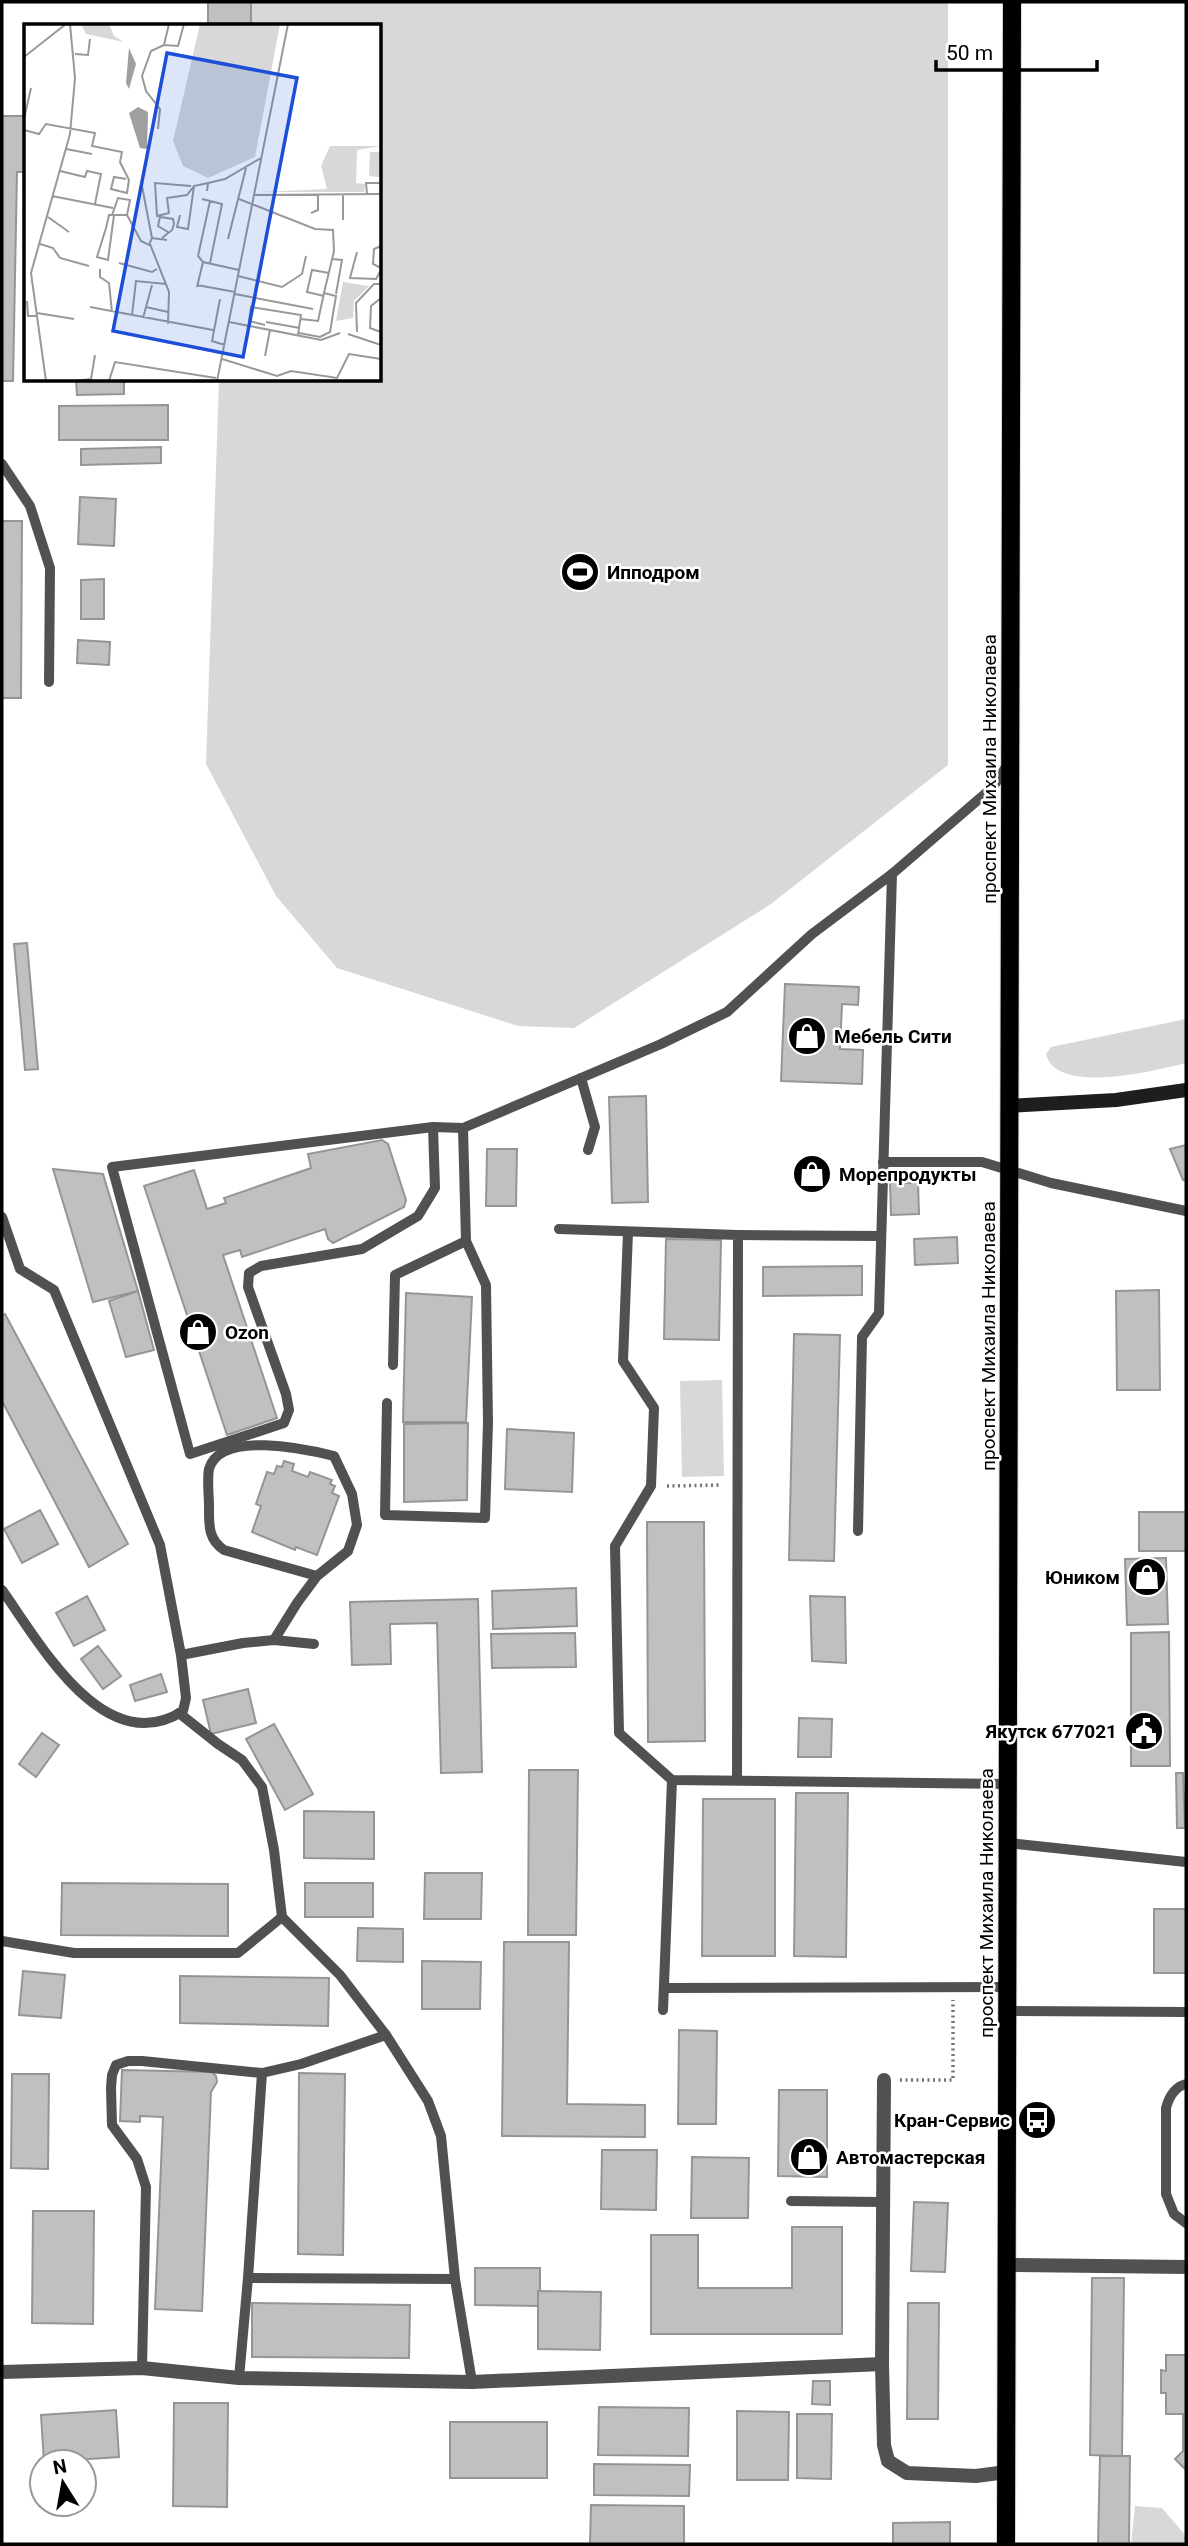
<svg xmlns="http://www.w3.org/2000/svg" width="1188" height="2546" font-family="Roboto,sans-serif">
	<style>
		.green { fill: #d8d8d8 }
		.building { fill: #c0c0c0; stroke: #959595; stroke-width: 2 }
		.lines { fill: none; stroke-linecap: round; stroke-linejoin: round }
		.primary-casing { stroke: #dbdbdb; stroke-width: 20 }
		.path { stroke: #737373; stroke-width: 3.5; stroke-dasharray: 2 3.5; stroke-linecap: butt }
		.lane { stroke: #515151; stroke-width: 10 }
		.street { stroke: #515151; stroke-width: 14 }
		.secondary { stroke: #1e1e1e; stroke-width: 14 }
		.primary { stroke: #000; stroke-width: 18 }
		.labels { text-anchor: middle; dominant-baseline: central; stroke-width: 5; stroke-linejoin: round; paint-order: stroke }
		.poi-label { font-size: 19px; font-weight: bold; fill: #000; stroke: #fff; text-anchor: start }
		.street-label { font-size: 19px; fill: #000; stroke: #fff }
		.inset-road { fill: none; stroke: #999; stroke-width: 2 }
		.view { fill: #1d4ed8; fill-opacity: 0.15; stroke: #1d4ed8; stroke-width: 3.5 }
		.inset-edge { fill: none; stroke: #000; stroke-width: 3.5 }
	</style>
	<rect width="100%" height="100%" fill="#fff"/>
	<g class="green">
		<path d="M233 2H948V765L771 904 574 1028 518 1026 337 968 276 896 206 764 219 380H380V26H232Z"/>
		<path d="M1186 1019V1063C1158 1070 1056 1096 1046 1054L1051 1047Z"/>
		<path d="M722 1380 724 1476 682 1477 680 1381Z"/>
		<path d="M1135 2506 1162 2508 1186 2536V2544H1131Z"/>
	</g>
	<g class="building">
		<rect x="208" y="2" width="43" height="24"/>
		<path d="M2 116H26V172H17L13 381H2Z"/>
		<path d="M76 380H124V394L77 395Z"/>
		<path d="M168 405V440H59V406Z"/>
		<path d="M161 447V463L81 465V449Z"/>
		<path d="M80 497 116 499 114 546 78 544Z"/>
		<path d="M2 521H22L21 698H2Z"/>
		<path d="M104 579V619H81V580Z"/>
		<path d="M78 640 110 642 109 665 77 663Z"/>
		<path d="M27 943 38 1069 25 1070 14 944Z"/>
		<path d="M785 984 859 987 858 1005 842 1004 840 1049 863 1050 862 1084 781 1081Z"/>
		<path d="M646 1096 648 1202 612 1203 609 1097Z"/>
		<path d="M382 1140 388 1144 406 1200 404 1207 333 1243 328 1239 325 1229 242 1257 240 1250 223 1255 277 1418 227 1435 144 1186 194 1170 207 1209 226 1203 224 1198 311 1168 308 1154Z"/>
		<path d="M1186 1145V1181L1183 1180 1170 1149Z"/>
		<path d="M487 1149H517L516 1206H486Z"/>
		<path d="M53 1169 103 1174 138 1291 93 1302Z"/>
		<path d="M890 1183H918L919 1214 891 1215Z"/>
		<path d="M957 1237 958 1263 915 1265 914 1239Z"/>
		<path d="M666 1239 721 1240 719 1340 664 1339Z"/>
		<path d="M862 1266V1295L763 1296V1267Z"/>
		<path d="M1159 1290 1160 1390H1117L1116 1291Z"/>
		<path d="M138 1291 154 1350 126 1357 109 1301Z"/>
		<path d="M406 1293 472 1297 466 1422H403Z"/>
		<path d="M5 1314 128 1544 89 1567 2 1401V1316Z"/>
		<path d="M794 1334 840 1335 834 1561 789 1560Z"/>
		<path d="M468 1423 467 1500 404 1502V1424Z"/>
		<path d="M507 1429 574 1433 572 1492 505 1489Z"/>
		<path d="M284 1461 294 1464 292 1471 308 1477 310 1472 332 1480 330 1484 335 1486 332 1493 339 1496 317 1555 296 1547 295 1550 252 1532 261 1506 256 1504 267 1472 274 1474 277 1466 282 1467Z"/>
		<path d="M40 1510 58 1544 22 1563 4 1529Z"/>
		<rect x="1139" y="1512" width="47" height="39"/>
		<path d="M647 1522H704L705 1741 648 1742Z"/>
		<path d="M1166 1558 1168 1624 1127 1625 1125 1559Z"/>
		<path d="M576 1588 577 1626 493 1629 492 1591Z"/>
		<path d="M87 1596 105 1630 74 1646 56 1613Z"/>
		<path d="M810 1596 845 1597 846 1663 812 1661Z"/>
		<path d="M478 1599 482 1772 441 1773 437 1623 390 1624 391 1664 352 1665 350 1602Z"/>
		<path d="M1169 1632 1170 1766H1131V1633Z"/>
		<path d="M575 1633 576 1667 492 1668 491 1634Z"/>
		<path d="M98 1646 121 1676 103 1689 81 1659Z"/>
		<path d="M161 1674 167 1692 135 1701 130 1685Z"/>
		<path d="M248 1689 256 1723 211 1734 203 1700Z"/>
		<path d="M799 1718 832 1719 831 1757H798Z"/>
		<path d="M274 1724 313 1794 285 1810 246 1739Z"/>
		<path d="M42 1733 59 1745 36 1777 19 1764Z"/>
		<path d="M529 1770H578L576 1935H528Z"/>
		<path d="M1176 1773H1183L1185 1828H1177Z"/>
		<path d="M796 1793H848L846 1957 794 1956Z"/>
		<path d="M703 1799H775V1956H702Z"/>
		<path d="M304 1811 374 1812V1859L304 1858Z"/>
		<path d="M425 1873H482L481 1919H424Z"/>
		<path d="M62 1883 228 1884V1936L61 1935Z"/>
		<rect x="305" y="1883" width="68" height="34"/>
		<rect x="1154" y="1909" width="32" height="64"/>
		<path d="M358 1928 403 1929V1962L357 1961Z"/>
		<path d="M504 1942H569L567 2104 645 2105V2137L502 2136Z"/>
		<path d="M422 1961 481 1962 480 2009H422Z"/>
		<path d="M23 1971 65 1975 61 2018 19 2015Z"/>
		<path d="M180 1976 329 1978 328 2026 180 2023Z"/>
		<path d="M679 2030 717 2031 716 2124H678Z"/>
		<path d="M122 2070 212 2072 216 2076 217 2082 211 2092 202 2311 155 2309 163 2117 140 2116V2122L120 2121Z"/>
		<path d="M299 2073 345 2074 343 2255 298 2254Z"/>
		<path d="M12 2074H49L48 2169 11 2168Z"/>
		<path d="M779 2090H827V2177L778 2176Z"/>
		<path d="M602 2150H657L656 2210 601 2209Z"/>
		<path d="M692 2157 749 2158 748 2218H691Z"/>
		<path d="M914 2202 948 2203 945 2272 911 2271Z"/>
		<path d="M33 2211H94L93 2324 32 2323Z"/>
		<path d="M792 2227H842V2334H651V2235H698V2288H792Z"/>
		<path d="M475 2268H540V2306L475 2305Z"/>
		<path d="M1092 2278H1124L1122 2456 1090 2455Z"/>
		<path d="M538 2291 601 2292 600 2350 538 2349Z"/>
		<path d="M252 2303 410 2305 409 2358 252 2357Z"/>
		<path d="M908 2303H939L938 2419H907Z"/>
		<path d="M1166 2355H1186V2470L1175 2459 1183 2451V2414H1166V2393H1161V2370L1166 2371Z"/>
		<path d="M813 2381H830V2405L812 2404Z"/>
		<path d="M174 2403H228L227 2507 173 2506Z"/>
		<path d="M599 2407 689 2408 688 2456 598 2455Z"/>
		<path d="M116 2410 119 2457 44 2462 41 2415Z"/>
		<path d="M737 2411 789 2412 788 2480H737Z"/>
		<path d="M797 2414H832L831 2479 797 2478Z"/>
		<rect x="450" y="2422" width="97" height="56"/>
		<path d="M1100 2456H1130L1129 2544H1098Z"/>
		<path d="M594 2464 690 2465 689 2496 594 2495Z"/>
		<path d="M591 2505 684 2506V2544H590Z"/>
		<path d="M950 2522V2544H893V2523Z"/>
	</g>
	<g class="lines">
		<defs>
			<path id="primary" d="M1006 2544 1012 2"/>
		</defs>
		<use href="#primary" class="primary-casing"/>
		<g class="path">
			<path d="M667 1486 722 1485"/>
			<path d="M900 2080H953V2000"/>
		</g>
		<g class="lane">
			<path d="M2 464 30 506 50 568 49 682"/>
			<path d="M433 1127 112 1167 190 1454 284 1423 289 1410 286 1394 248 1287 249 1273 261 1266 362 1249 418 1216 435 1188 433 1127 463 1128"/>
			<path d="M588 1150 595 1127 581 1078 661 1044 727 1012 812 934 892 874 993 787 1008 764"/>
			<path d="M883 1162H982L1051 1183 1186 1211"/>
			<path d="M2 1217 20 1269 54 1290 160 1545 181 1655"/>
			<path d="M559 1229 738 1235 737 1780"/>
			<path d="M628 1232 623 1361 654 1408 651 1486 615 1546 619 1733 672 1780 1008 1784"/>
			<path d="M738 1235 881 1236"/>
			<path d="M393 1365 395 1275 466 1241"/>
			<path d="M387 1403 385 1515 485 1518 488 1423 486 1285 466 1241 463 1128 581 1078"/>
			<path d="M858 1531 862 1337 879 1313 892 874"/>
			<path d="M2 1590C40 1643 104 1761 183 1711L186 1698 181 1655 243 1643 274 1640 314 1644"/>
			<path d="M274 1640 297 1603 317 1576 348 1551 357 1525 352 1494 334 1456C306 1449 220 1430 209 1469 207 1480 209 1496 209 1507 209 1525 208 1539 224 1550L317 1576"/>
			<path d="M179 1713 218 1744 242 1760 262 1787 274 1850 282 1917 340 1975 386 2035 428 2101 441 2136 455 2279 472 2382"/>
			<path d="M1008 1843 1186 1862"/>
			<path d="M2 1941 74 1953H238L282 1917"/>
			<path d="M664 1988 1007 1987"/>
			<path d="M663 2010 672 1780"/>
			<path d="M1007 2011 1186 2012"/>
			<path d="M1186 2084C1174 2087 1169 2097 1166 2108V2194L1174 2214 1186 2223"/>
			<path d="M791 2201 882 2202"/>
			<path d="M248 2278 455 2279"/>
			<path d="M142 2368 146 2187 137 2159 112 2125 111 2088 112 2075 116 2065 128 2061H142L262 2073 301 2064 386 2035"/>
			<path d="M239 2378 248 2278 262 2073"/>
		</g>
		<g class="street">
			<path d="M884 2080 882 2364 884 2445 888 2461 907 2473 976 2476 1006 2472"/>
			<path d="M1007 2265 1186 2267"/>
			<path d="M2 2372 142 2368 239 2378 472 2382 882 2364"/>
		</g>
		<path class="secondary" d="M1009 1106 1116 1100 1186 1090"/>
		<use href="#primary" class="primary"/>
	</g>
	<defs>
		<symbol id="stadium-disc" viewBox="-11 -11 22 22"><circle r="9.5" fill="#000" stroke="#fff"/><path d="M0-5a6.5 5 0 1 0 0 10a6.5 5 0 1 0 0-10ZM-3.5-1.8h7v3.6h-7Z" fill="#fff"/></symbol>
		<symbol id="shop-disc" viewBox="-11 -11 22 22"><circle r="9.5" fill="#000" stroke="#fff"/><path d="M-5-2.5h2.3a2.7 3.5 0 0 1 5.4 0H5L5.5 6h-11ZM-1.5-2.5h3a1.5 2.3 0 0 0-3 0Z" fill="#fff"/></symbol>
		<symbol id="civic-disc" viewBox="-11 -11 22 22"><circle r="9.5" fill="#000" stroke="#fff"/><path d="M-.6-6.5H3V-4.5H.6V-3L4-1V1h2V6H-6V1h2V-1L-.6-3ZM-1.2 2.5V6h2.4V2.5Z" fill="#fff"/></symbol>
		<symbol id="bus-disc" viewBox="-11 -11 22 22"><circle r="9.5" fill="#000" stroke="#fff"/><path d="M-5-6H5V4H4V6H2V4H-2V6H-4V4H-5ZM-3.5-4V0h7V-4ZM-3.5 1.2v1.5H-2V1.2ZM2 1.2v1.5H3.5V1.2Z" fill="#fff"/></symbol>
	</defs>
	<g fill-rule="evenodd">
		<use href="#stadium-disc" x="558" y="550" width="44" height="44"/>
		<use href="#shop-disc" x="785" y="1014" width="44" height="44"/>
		<use href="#shop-disc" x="790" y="1152" width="44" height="44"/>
		<use href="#shop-disc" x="176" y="1310" width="44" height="44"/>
		<use href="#shop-disc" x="1125" y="1555" width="44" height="44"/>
		<use href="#civic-disc" x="1122" y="1709" width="44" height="44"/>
		<use href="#bus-disc" x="1015" y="2098" width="44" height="44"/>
		<use href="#shop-disc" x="787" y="2135" width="44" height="44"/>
	</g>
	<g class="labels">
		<g class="poi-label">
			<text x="607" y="572">Ипподром</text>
			<text x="834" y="1036">Мебель Сити</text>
			<text x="839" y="1174">Морепродукты</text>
			<text x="225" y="1332">Ozon</text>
			<text x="1120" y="1577" text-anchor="end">Юником</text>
			<text x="1117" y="1731" text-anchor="end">Якутск 677021</text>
			<text x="1010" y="2120" text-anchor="end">Кран-Сервис</text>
			<text x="836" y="2157">Автомастерская</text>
		</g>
		<g class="street-label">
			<text transform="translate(989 769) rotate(-90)">проспект Михаила Николаева</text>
			<text transform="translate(988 1336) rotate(-90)">проспект Михаила Николаева</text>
			<text transform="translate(986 1903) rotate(-90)">проспект Михаила Николаева</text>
		</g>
	</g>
	<g transform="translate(24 24)">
		<rect width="357" height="357" fill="#fff"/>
		<path d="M85 0 90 12 100 18 62 10 58 2ZM176 0H256L231 133 184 154 159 142 149 117ZM306 122H357L333 126 332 159 341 160 340 168H236L303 165 297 142ZM346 128H357L355 153 345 152ZM319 258 345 262 330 277 329 294 312 297Z" fill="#d8d8d8"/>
		<path d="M105 24 112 40 105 65 102 59ZM114 83 124 88 123 125 116 124 105 89Z" fill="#9f9f9f"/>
		<path class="inset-road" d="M140 21 154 22 160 0M51 30 64 31 66 15M0 33 42 0M0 95 7 64M134 105 136 85 122 67 118 52 127 27 140 21 145 0M0 106 15 110 22 100 71 109 68 122 98 128 96 138 105 156 103 169 87 165 90 153 102 155M42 125 68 130M36 147 61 153 63 147 77 150 71 180M117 157 128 214M167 162 131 159 133 192 145 189 143 174 163 171 170 162M183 167 184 159 201 155 237 134M343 170 342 159H357M230 171 357 170M28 172 89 184M178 175 198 180 186 239M215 175 291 205 309 206 310 227 300 269M186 177 174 232 179 238 215 246M287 189 294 186V171M88 191 94 174 106 176 103 191 117 217 125 221 128 214 143 216M156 191 153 203 164 205 170 162 184 159M24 193 45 208M319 196V171M82 204 73 233 84 236 90 191M82 204 85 191H103M138 214 148 206 150 200 149 195 136 193 134 202 144 208M204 215 222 144M16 220 29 224 36 234 65 242M126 220 145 268 144 300M357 222 350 225 349 240 357 244M333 228 326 254 352 255 357 246M308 235 318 236 312 270M95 239 128 248 133 245M76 245V253L85 259 88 288M214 252 258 263 278 250 282 232M173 261 211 268M173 263 179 238M211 270 289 285M300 272 283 268 288 246 305 249M357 274 347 282 346 304 357 308M196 275 188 317 201 321M3 277 4 292H12M66 283 189 306M122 283 144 288M13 289 50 295M108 291 112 257 142 260M119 294 128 261M205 298 297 316 316 309M242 298 276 304M241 301 225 297 227 283 277 291 274 311M333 308 332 279 350 260H357M275 309 296 313 306 308 312 272 300 269 294 297 277 295M324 310 357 321M241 332 246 306M198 335 253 352 267 347 313 354 325 330 357 335M22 357 7 249 46 110 51 54 46 0M51 357 67 355 71 331M85 357 91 338 192 354M193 357 264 0"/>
		<path class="view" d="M143 29 273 54 219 333 89 307Z"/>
		<rect width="357" height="357" class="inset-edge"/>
	</g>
	<rect width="1188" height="2546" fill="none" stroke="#000000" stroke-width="7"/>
	<g transform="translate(63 2483) rotate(349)"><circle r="33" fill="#ffffff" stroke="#999999" stroke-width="2"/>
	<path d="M0-5L12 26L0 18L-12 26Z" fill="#000000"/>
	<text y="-10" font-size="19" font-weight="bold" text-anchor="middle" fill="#000000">N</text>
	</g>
	<path d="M936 60v10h161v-10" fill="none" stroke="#000000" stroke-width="3.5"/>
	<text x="946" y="60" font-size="21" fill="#000000" stroke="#ffffff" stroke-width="5" paint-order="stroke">50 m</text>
</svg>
